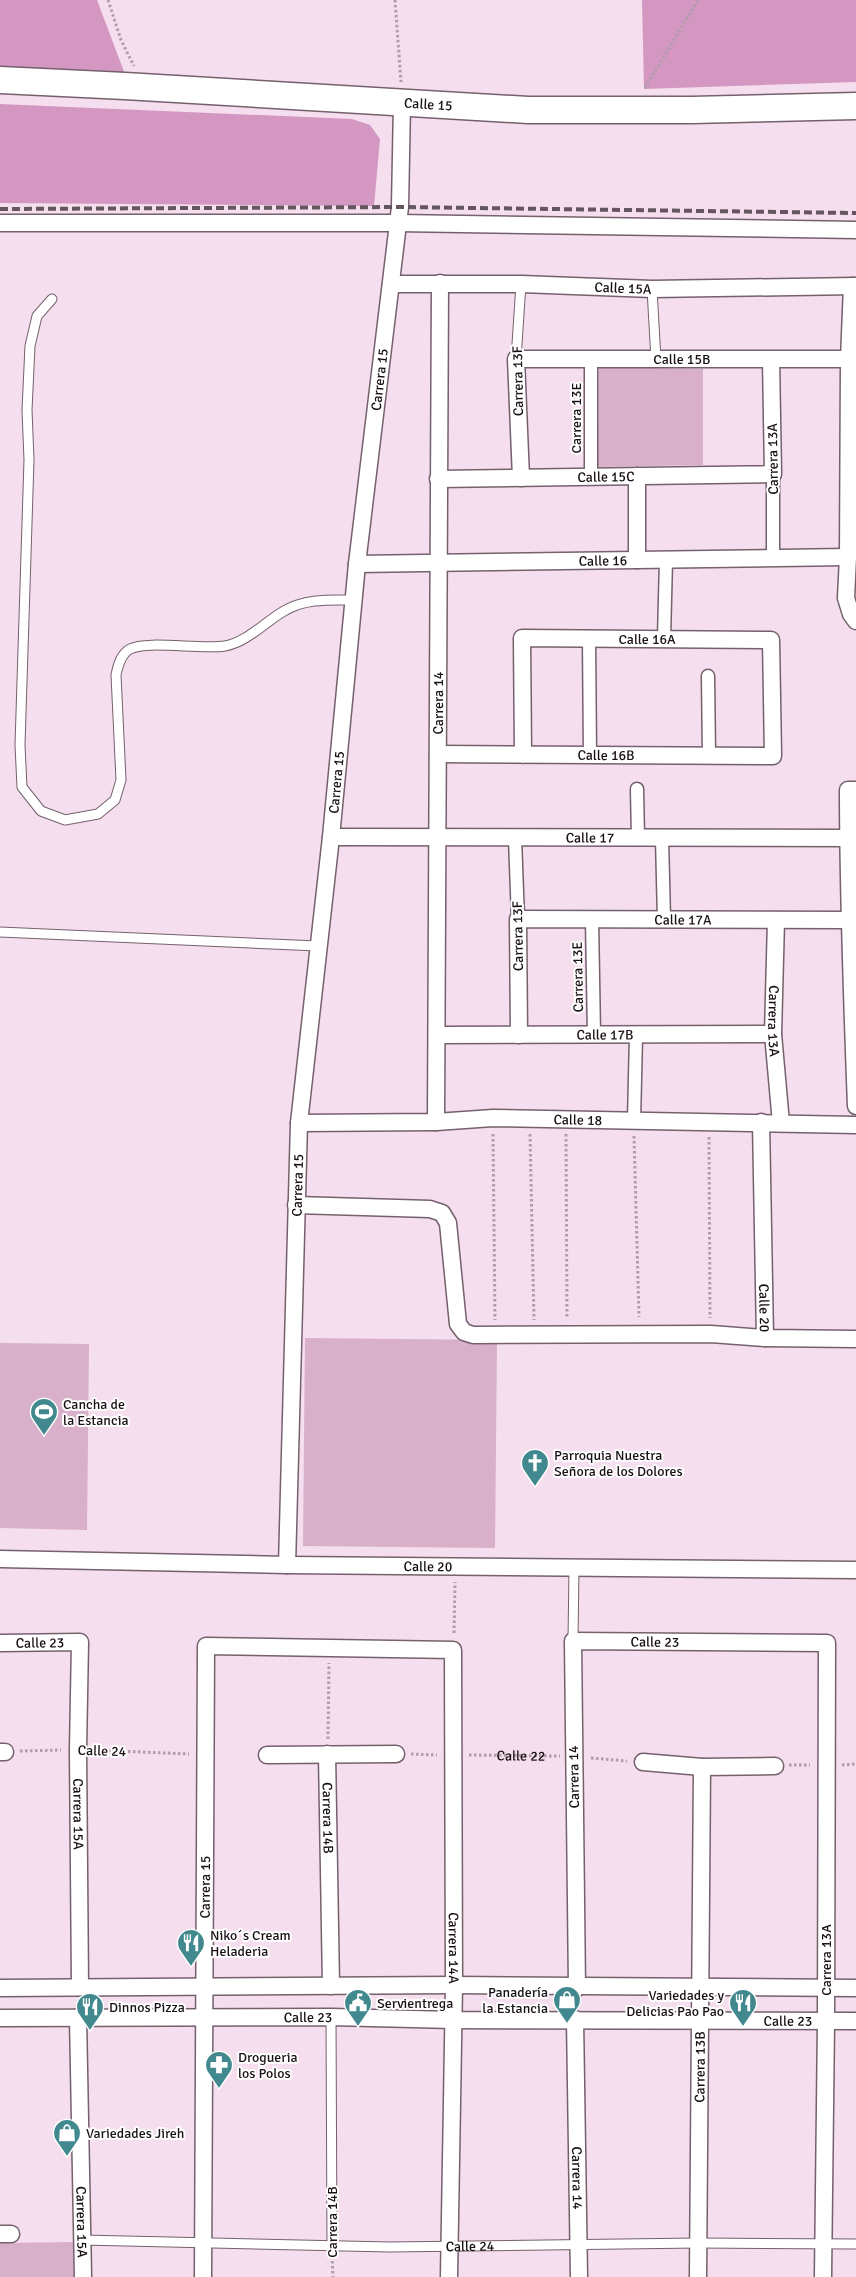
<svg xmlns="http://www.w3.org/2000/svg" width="856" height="2277" font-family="Signika,sans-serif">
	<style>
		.green { fill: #d8b0ca }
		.forest { fill: #d497c1 }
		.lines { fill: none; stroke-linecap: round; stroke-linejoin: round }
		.service-casing { stroke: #74616d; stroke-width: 11 }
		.pedestrian-casing { stroke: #74616d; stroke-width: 15 }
		.minor-casing { stroke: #74616d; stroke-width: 19 }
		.primary-casing { stroke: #74616d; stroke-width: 29 }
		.path { stroke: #af9da9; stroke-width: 3; stroke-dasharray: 2.5 2.5; stroke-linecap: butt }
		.service { stroke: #fff; stroke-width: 9 }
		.pedestrian { stroke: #fff; stroke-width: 12 }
		.minor { stroke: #fff; stroke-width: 16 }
		.primary { stroke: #fff; stroke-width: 26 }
		.rail { stroke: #63565e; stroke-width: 4; stroke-dasharray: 8 4; stroke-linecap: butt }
		.labels { text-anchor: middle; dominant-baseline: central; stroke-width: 4; stroke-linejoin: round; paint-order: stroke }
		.street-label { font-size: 14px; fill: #181015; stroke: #fff }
		.poi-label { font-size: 14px; fill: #181015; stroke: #fff; text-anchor: start }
	</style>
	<rect width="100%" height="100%" fill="#f5deed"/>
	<g class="green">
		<path d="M599 367 703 369V465L598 467Z"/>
		<path d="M305 1338 497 1340 495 1548 303 1546Z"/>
		<path d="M0 1343 89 1344 87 1530 0 1528Z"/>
		<path d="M77 2242 78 2277H0V2243Z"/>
	</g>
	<g class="forest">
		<path d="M0 0H97L126 77 0 72Z"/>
		<path d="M642 0H856V82L644 89Z"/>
		<path d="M0 104 352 119 370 125 380 139 374 206 0 203Z"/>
	</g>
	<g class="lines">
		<defs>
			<g id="service">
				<path d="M652 289 656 360"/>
				<path d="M52 299 37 316 30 346 27 410 29 460 20 745 22 787 41 811 65 820 98 814 115 800 121 780 116 675C118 665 121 654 130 649 147 640 201 650 225 646 247 642 265 622 284 611 306 598 330 600 354 600"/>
				<path d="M516 359 521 284"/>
				<path d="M0 932 318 946"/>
				<path d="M573 1641 574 1567"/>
				<path d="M331 2017 332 2246"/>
				<path id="s2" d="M82 2240 390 2247 698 2243 856 2244"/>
			</g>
			<g id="pedestrian">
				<path d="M591 359V477"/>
				<path d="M773 558V474"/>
				<path d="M664 638 666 560"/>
				<path d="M589 639 590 756"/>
				<path d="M708 676 709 756"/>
				<path d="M637 789 638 838"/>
				<path d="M515 838 518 919"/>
				<path d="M662 838 664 920"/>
				<path d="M592 919 594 1035"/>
				<path d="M634 1121 636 1035"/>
			</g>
			<g id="minor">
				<path d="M0 223H397L856 230"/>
				<path id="s3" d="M391 284H521L652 289 856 286"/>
				<path d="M852 286 849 359 848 557 846 598 851 614 856 621"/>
				<path id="s4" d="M521 478 516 359H849"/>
				<path id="s5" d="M438 479 773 474 771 360"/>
				<path d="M637 560V476"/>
				<path id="s6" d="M357 564 848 557"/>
				<path id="s7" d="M438 754 773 756 771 640 522 638 523 755"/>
				<path d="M856 790H848C848 895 852 1000 856 1106"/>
				<path id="s8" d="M331 837 848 838"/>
				<path id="s9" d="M776 920 773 1034 781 1123"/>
				<path id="s10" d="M437 1035 773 1034"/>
				<path id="s11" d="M519 1035 518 919 848 920"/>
				<path id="s12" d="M436 1122 440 283"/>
				<path id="s13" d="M761 1122 765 1338"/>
				<path id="s14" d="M299 1123 436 1122 493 1118 856 1125"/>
				<path d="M296 1205 430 1209 442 1213 448 1223 458 1324 464 1332 473 1335 711 1334 765 1338 856 1339"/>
				<path id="s15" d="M0 1559 287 1565 856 1570"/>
				<path id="s16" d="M287 1565 299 1123 331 837 357 564 400 207 402 103"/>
				<path id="s17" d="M0 1643 80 1642 78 1750 80 1986"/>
				<path d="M0 1752H5"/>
				<path id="s18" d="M327 1754 331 1986"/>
				<path d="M267 1755 396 1754"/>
				<path d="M643 1762 702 1767 775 1766"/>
				<path d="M0 1988 454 1985 856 1988"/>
				<path id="s19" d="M577 1988 573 1641 827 1643 826 2021 823 2277"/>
				<path id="s20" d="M78 2017 83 2277"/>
				<path id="s21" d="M0 2018 331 2017 453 2020 856 2021"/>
				<path id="s22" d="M575 2019 579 2277"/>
				<path d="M0 2234H11"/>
				<path id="s23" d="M203 2277 206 1646 453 1650 454 1985 449 2277"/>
				<path id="s24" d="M698 2277 702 1767"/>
			</g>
			<g id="primary">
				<path id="s25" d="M0 80 125 86 528 110H692L856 106"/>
			</g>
		</defs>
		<use href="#service" class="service-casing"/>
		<use href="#pedestrian" class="pedestrian-casing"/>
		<use href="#minor" class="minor-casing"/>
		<use href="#primary" class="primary-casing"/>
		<g class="path">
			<path d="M108 0 121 40 134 66"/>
			<path d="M395 0 401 82"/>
			<path d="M645 88 698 0"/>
			<path d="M493 1134 495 1320"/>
			<path d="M530 1134 534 1320"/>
			<path d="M566 1134 567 1318"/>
			<path d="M634 1136 639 1317"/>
			<path d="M709 1137 710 1318"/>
			<path d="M454 1633 455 1582"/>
			<path d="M328 1739 329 1663"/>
			<path d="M93 1750 189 1754"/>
			<path d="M20 1751 61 1750"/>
			<path d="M411 1754 437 1755"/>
			<path id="s1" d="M469 1755 560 1756"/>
			<path d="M591 1758 627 1761"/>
			<path d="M789 1765H810"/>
			<path d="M842 1765 856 1764"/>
			<path d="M332 2256 333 2277"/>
		</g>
		<use href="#service" class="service"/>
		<use href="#pedestrian" class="pedestrian"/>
		<use href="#minor" class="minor"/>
		<use href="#primary" class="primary"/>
		<path class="rail" d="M0 209 400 207 856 213"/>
	</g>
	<defs>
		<symbol id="stadium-pin" viewBox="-11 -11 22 30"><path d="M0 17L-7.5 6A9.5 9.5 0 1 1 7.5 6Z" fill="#41898e" stroke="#fff"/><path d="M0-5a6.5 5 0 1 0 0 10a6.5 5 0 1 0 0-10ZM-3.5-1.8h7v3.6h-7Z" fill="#fff"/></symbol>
		<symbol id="church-pin" viewBox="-11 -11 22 30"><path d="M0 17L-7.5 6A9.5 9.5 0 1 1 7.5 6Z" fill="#41898e" stroke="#fff"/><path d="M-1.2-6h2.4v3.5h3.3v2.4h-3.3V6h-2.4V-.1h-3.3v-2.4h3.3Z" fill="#fff"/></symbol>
		<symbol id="restaurant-pin" viewBox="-11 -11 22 30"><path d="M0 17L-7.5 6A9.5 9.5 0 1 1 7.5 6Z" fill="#41898e" stroke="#fff"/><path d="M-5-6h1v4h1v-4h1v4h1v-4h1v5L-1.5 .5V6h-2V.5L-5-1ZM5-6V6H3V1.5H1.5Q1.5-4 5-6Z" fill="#fff"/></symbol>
		<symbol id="shop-pin" viewBox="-11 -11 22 30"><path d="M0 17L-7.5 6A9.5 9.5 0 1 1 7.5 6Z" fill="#41898e" stroke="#fff"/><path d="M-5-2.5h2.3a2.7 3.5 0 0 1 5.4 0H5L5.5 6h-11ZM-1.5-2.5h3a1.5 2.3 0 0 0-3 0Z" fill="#fff"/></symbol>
		<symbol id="civic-pin" viewBox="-11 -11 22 30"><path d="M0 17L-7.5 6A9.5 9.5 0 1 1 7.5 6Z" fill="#41898e" stroke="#fff"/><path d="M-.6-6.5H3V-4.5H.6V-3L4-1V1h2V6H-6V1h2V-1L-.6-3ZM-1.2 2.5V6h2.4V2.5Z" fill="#fff"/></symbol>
		<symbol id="pharmacy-pin" viewBox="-11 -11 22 30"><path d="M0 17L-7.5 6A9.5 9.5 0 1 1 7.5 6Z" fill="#41898e" stroke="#fff"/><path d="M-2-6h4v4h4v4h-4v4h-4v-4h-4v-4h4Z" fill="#fff"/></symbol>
	</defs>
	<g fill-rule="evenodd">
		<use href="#stadium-pin" x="28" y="1396" width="32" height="43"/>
		<use href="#church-pin" x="519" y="1447" width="32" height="43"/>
		<use href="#restaurant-pin" x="175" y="1927" width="32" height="43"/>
		<use href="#shop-pin" x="551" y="1984" width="32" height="43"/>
		<use href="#civic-pin" x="342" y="1987" width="32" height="43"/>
		<use href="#restaurant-pin" x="727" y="1987" width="32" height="43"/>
		<use href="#restaurant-pin" x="74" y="1991" width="32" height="43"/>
		<use href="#pharmacy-pin" x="203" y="2049" width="32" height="43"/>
		<use href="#shop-pin" x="51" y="2117" width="32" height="43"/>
	</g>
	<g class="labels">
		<g class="street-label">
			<text stroke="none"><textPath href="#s25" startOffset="429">Calle 15</textPath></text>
			<text stroke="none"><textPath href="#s3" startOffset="232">Calle 15A</textPath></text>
			<text stroke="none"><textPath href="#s4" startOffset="285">Calle 15B</textPath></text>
			<text stroke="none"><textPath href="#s16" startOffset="1190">Carrera 15</textPath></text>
			<text transform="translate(518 381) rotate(-91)">Carrera 13F</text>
			<text transform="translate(576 418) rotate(-90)">Carrera 13E</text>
			<text transform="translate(773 459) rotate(-91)">Carrera 13A</text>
			<text stroke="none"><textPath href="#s5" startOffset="168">Calle 15C</textPath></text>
			<text stroke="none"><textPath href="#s6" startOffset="246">Calle 16</textPath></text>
			<text x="647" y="639">Calle 16A</text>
			<text stroke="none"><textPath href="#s12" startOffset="419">Carrera 14</textPath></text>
			<text stroke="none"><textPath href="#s7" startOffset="168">Calle 16B</textPath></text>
			<text stroke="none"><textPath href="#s16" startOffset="785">Carrera 15</textPath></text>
			<text stroke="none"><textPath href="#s8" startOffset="259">Calle 17</textPath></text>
			<text stroke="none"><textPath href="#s11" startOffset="281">Calle 17A</textPath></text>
			<text transform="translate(518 936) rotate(-91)">Carrera 13F</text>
			<text transform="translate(578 977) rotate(-91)">Carrera 13E</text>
			<text stroke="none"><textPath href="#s9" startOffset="101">Carrera 13A</textPath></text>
			<text stroke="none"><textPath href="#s10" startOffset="168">Calle 17B</textPath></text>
			<text stroke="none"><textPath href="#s14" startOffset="279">Calle 18</textPath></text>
			<text stroke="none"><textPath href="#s16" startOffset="380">Carrera 15</textPath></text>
			<text stroke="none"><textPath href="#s13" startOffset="186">Calle 20</textPath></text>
			<text stroke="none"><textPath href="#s15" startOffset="428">Calle 20</textPath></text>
			<text stroke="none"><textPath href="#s19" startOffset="429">Calle 23</textPath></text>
			<text stroke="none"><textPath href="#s17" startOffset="40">Calle 23</textPath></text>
			<text transform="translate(102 1751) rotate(2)">Calle 24</text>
			<text stroke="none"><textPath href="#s1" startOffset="52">Calle 22</textPath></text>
			<text transform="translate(574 1777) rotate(-91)">Carrera 14</text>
			<text stroke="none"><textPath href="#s17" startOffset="252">Carrera 15A</textPath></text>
			<text stroke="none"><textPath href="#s18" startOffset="64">Carrera 14B</textPath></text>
			<text stroke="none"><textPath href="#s23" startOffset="390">Carrera 15</textPath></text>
			<text stroke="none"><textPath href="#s23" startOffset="1176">Carrera 14A</textPath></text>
			<text transform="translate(826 1960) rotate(-90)">Carrera 13A</text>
			<text stroke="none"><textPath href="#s21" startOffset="308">Calle 23</textPath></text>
			<text stroke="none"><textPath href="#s21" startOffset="788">Calle 23</textPath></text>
			<text stroke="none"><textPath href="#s24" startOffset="210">Carrera 13B</textPath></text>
			<text stroke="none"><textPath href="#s22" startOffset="159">Carrera 14</textPath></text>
			<text stroke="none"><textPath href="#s20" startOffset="205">Carrera 15A</textPath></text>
			<text transform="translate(332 2222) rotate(-90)">Carrera 14B</text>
			<text stroke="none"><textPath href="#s2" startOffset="388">Calle 24</textPath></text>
		</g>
		<g class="poi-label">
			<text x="63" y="1404">Cancha de<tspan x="63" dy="16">la Estancia</tspan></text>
			<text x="554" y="1455">Parroquia Nuestra<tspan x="554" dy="16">Señora de los Dolores</tspan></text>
			<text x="210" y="1935">Niko´s Cream<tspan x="210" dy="16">Heladeria</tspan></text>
			<text x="548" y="1992" text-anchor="end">Panadería<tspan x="548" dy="16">la Estancia</tspan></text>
			<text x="724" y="1995" text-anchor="end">Variedades y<tspan x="724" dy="16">Delicias Pao Pao</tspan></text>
			<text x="377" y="2003">Servientrega</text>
			<text x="109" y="2007">Dinnos Pizza</text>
			<text x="238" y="2057">Drogueria<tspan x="238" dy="16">los Polos</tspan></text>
			<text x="86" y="2133">Variedades Jireh</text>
		</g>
	</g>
</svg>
